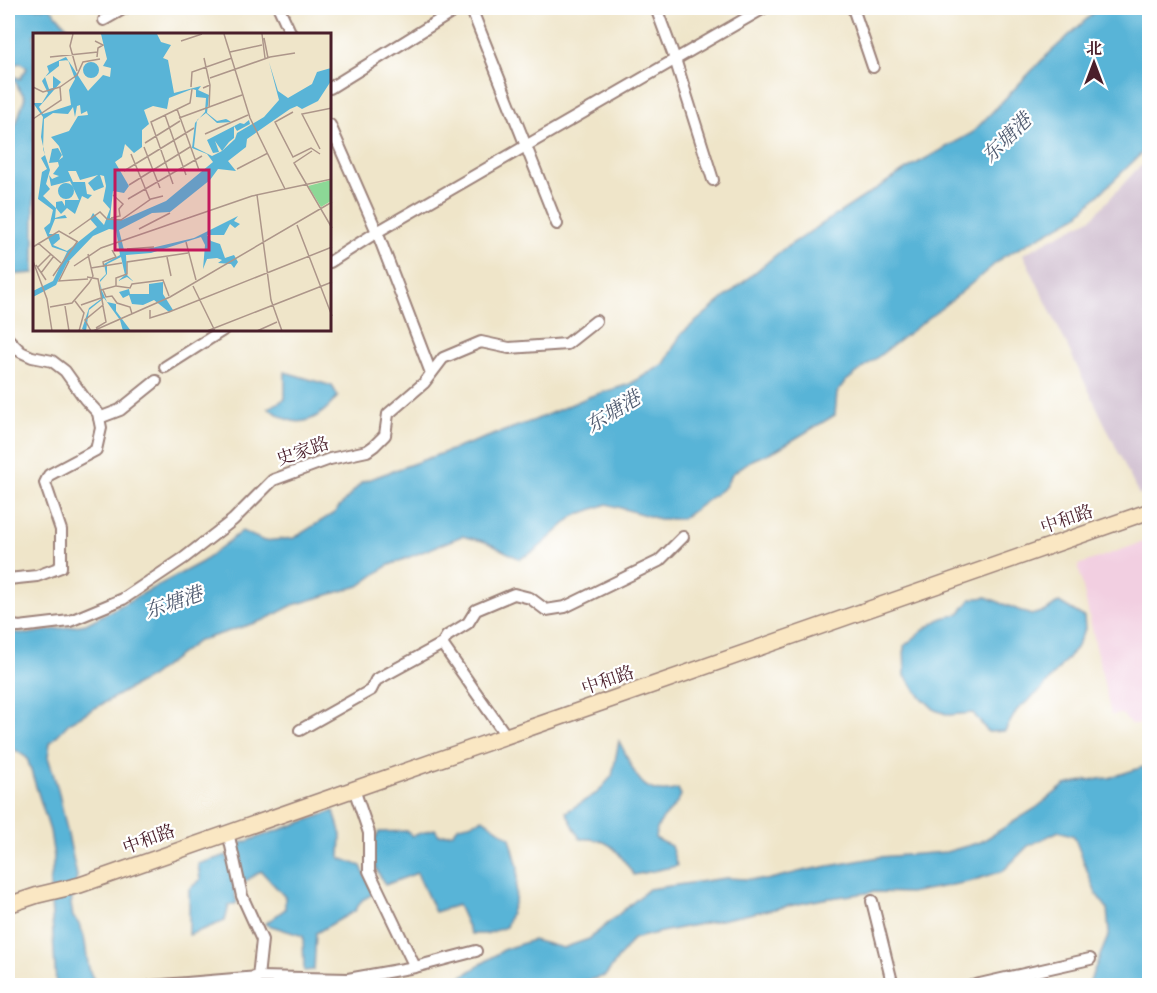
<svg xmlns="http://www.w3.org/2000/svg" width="1157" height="993" font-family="'Old Standard TT','Noto Serif SC',serif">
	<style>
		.built { fill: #f2cfe1 }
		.industrial { fill: #cfbdcf }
		.water { fill: #59b4d7; stroke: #526a81; stroke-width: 1.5 }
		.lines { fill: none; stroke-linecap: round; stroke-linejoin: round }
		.street-casing { stroke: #9c827a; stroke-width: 14 }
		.secondary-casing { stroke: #9c827a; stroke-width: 18 }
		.street { stroke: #fff; stroke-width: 10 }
		.secondary { stroke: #fae7c3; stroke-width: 15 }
		.labels { text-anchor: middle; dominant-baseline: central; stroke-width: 4.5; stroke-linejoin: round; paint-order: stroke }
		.street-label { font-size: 18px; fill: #4a1f2b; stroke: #fff }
		.water-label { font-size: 20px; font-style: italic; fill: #505b70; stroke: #fff }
		.inset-road { fill: none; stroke: #ad968a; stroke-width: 1.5 }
		.view { fill: #c2185b; fill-opacity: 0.15; stroke: #c2185b; stroke-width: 3 }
		.inset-edge { fill: none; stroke: #4a1f2b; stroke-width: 3 }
	</style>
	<rect width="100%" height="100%" fill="#fff"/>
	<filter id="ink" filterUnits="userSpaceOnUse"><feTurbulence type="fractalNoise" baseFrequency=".0167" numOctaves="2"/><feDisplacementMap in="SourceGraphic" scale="12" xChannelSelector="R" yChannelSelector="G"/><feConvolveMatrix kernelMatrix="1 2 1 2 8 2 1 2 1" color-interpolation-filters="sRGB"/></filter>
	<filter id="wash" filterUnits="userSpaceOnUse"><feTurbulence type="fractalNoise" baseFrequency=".008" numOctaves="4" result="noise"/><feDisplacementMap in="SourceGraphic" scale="24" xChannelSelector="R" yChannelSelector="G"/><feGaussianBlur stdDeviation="1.35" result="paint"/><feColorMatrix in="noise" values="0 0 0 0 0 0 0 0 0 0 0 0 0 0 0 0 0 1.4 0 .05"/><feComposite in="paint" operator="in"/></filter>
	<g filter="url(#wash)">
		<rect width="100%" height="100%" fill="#efe5c9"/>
		<path class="built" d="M1149 540H1150L1149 745 1143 732 1144 724H1130L1122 714 1111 715 1078 565Z"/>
		<path class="industrial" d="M1149 160 1150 491 1139 495 1023 254 1092 218 1136 170Z"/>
		<g class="water">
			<path d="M8 8H50L74 34H34V273L8 275V133L10 134 16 124 25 97 19 89 12 75 20 79 27 68 21 63 10 65 12 39 8 40Z"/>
			<path d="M1099 8H1149V148L1143 152 1077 216 1003 257 952 300 845 382 837 393 835 415 776 450 750 461 732 474 725 487 682 519H659L607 504 574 516 536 550 520 559 486 542 462 536 387 566 359 586 293 605 264 620 198 641 150 677 70 722 50 743 48 757 58 789 77 876 71 904 73 917C93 935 80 967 98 985H56L50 884 54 858 50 831 27 758 8 745V632L28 634 86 624 202 562 242 531 264 541 294 538 334 513 362 482 535 420 591 396 630 384 664 364 681 334 782 250 905 170 972 133 1044 58Z"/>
			<path d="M285 372 332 386 338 396C327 410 309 427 289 420 282 418 275 412 268 408L285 399Z"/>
			<path d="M986 597 1031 615 1046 611 1059 602 1084 617 1085 629 1076 648 1041 690 1017 710 1005 731 988 732 973 713 949 715 935 710 920 696 905 676 904 646 926 628 942 618 959 614 971 599Z"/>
			<path d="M619 741C635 770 639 800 678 789L681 795C674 814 658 814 655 838L671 846 677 866 634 875C618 852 612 837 580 839L566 812 597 793 612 776Z"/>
			<path d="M1149 765V795L1144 805 1150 824 1149 985H1088L1109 934 1107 908 1096 894 1074 836 1059 831 1028 846 1003 871 968 882 910 893 874 892 823 899 661 932 633 939 605 976 564 986 423 985 461 977 505 949 533 940 563 948 589 939 649 889 726 878 766 880 807 870 879 857 946 852 981 842 1036 808 1065 785 1087 780 1109 778Z"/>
			<path d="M334 811 341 835 340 858 361 866 373 894 362 900 355 911 316 933 314 970 304 971 303 936 265 924 285 909V897L261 871 243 883 236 845Z"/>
			<path d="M483 819 510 838 518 867 515 901 506 927 486 934H471L458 905 435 912 417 873 385 885C373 863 364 854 379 832L407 831 412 836 435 829 439 835 453 833 459 826 469 824Z"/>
			<path d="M227 855 237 903 235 905H229L225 921 189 935V889L200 880 198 864Z"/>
		</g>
	</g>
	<g filter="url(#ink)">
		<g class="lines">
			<defs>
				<g id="street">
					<path d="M279 8 291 34"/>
					<path d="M471 8 557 224"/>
					<path d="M656 8 675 59 713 180"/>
					<path d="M853 8 873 67"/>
					<path d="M104 20 125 8"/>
					<path d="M330 88 459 8"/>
					<path d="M330 125 377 232 431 373"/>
					<path d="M330 262 377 232 764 8"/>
					<path d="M8 339 21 352 32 357 52 361 65 371 85 399 98 413 101 428 96 450 49 475 45 483 61 530V567L37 576 8 579"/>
					<path d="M165 367 223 330"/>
					<path d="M99 418 120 410 156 381"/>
					<path d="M8 625 19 627 70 621 123 599 184 558 233 520 273 480 330 459 367 451 374 446 385 435 388 414 424 383 443 358 481 342 509 348 567 344 596 321"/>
					<path d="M442 644 507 737"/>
					<path d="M300 730 371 690 376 680 442 644 447 636 468 623 476 610 514 594 530 598 546 610 565 607 659 561 683 537"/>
					<path d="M354 789 369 833V871L415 967"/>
					<path d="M228 832 242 896 262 940 258 977"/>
					<path d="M872 901 893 986"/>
					<path d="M151 986 258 977 348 979 415 967 476 951"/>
					<path d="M971 986 1090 959"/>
				</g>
				<path id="secondary" d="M8 905 38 895 80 885 1150 511"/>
			</defs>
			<use href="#street" class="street-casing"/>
			<use href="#secondary" class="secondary-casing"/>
			<use href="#street" class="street"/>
			<use href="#secondary" class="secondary"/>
		</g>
	</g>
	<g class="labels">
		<g class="street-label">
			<text transform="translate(303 452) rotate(-19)">史家路</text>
			<text transform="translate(1067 520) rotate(-19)">中和路</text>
			<text transform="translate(608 681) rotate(-19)">中和路</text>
			<text transform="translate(149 840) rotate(-20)">中和路</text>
		</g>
		<g class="water-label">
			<text transform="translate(1008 139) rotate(-45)">东塘港</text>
			<text transform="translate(614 413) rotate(-32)">东塘港</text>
			<text transform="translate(174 604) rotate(-19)">东塘港</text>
		</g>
	</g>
	<g transform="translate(33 33)">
		<rect width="298" height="298" fill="#efe5c9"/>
		<path d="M298 147V168L288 174 275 153Z" fill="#8cd896"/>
		<path d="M68 1H124L128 9 138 12 130 25 135 27 141 60 168 53 165 57 176 62 174 80 184 88 193 86 195 87 198 89 184 90 173 80 164 87 161 114 179 123 189 118 182 108 186 119 180 120 174 107 207 90 211 91 216 87 217 91 204 98 201 93V105L196 109 189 118 202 106 204 100 231 84 246 67 236 29 245 58 255 65 279 51 284 39 298 35V48L285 68 269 76 264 73 257 76 214 106 213 114 195 128 203 138 185 136 177 147 137 179 119 180 86 197 91 217H110L161 205 205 183 201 188 207 191 202 195 197 191 191 202H174L178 208 187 211 192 225 201 222 205 229 201 235 198 231 185 230 189 227 184 225 174 226 170 236 172 212 168 204 118 220 93 222 94 242 101 249 94 244 85 248 92 242 88 224 74 231V241L67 249 69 258 74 269 83 271V278L98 298H90L87 287 71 265 56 277 53 298 49 296 56 275 68 266 67 247 73 241 71 231 87 222 83 197 76 196 60 203 34 230 23 252 0 264V258L20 248 34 219 19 214 11 195 17 190 20 177 5 166 9 139 14 136 8 125 12 122 8 104 10 84 0 70H9L15 60 9 48 16 39 14 33 33 24 55 58 70 42 77 44 78 35 70 33 74 26ZM35 27 42 46 36 57 38 72 10 81 6 74 28 49 20 43V55L16 56 12 44 26 33V28ZM159 56 163 57V64L173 65 172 79 162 90 159 115 174 121 180 129 133 168 89 187 77 185 80 158 91 160 96 153 82 129 89 124 92 111 101 120 109 114V97L116 91 111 77 120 73 134 76 136 65ZM47 72 48 81 54 78 55 82 45 83 36 98 18 104 26 113 30 124 26 127 29 122 25 115 19 116 16 130 25 129 26 133 20 141 26 143 19 146 16 142 18 153 37 148 46 167H32V173L29 168 23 169V175L10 163 17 156 13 151 17 137 10 116 11 86 20 80 35 81 40 74 42 84 44 73ZM35 138H43L47 147 65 142 55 150 61 158 71 154 67 142 71 143 73 153 70 168 77 176 71 192 60 180 57 186 64 194 34 218 20 212 27 206 26 201H16L22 186 34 185 32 182 22 185 23 175 28 181 34 175 42 181 49 163 55 166 59 162 54 161 52 149H40ZM50 37a8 8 0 1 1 16 0a8 8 0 1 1-16 0ZM25 158a8 8 0 1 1 16 0a8 8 0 1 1-16 0ZM130 249V261L140 277 136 279 121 267 110 272 99 271 96 262 90 265 86 259 96 256 97 261H116V251Z" fill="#59b4d7" fill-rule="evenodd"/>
		<path class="inset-road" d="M40 1 37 13 44 38M191 1 217 85 252 156M229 1 232 25M231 5 235 25M62 8 70 12 65 15 64 24M148 8 169 1M197 19 229 12M17 24 65 19M177 45 237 24 262 20M0 54 10 59 27 54M158 54 159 39 199 25M170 55 177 52 171 25M176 75 177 52M144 76 166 137M260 79 242 89 260 124 278 115 287 121M132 82 153 142M146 85 209 62M0 86 28 67 27 54 44 42 50 29 67 26M172 101 215 82M112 110 147 88M111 114 127 155M287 116 269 81 299 75M279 118 261 130 299 195M98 121 117 167M204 136 235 120M91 138 161 95M140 151 118 89 157 70 159 56M96 152 157 114M224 162 238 267 249 298M95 166 169 123M78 185 87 183 86 176 90 171 80 162M264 192 299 283M106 196 137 180M36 201 67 179 74 186 88 187 118 166 130 163M153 209 163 247M5 210 28 230M0 214 26 198 45 209M94 216 121 214M134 224 138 243M0 228 14 266 19 298M36 228 26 248 55 246M3 232 13 247M41 233 68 215 219 163 299 146M5 234 18 221M71 234 70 229 83 224 79 217M58 235 89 230M8 240 21 223M20 243 44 209M54 244 65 246 70 272 52 287 58 298M83 253 97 255 99 251 130 247 136 263M160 253 182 298M68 257 83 253V245L94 241V229L155 220M70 257 73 264 79 263 84 270 97 274 99 281M42 268 51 280 46 298M48 272 68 265M32 273 36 298M17 274 39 270 56 250 60 243 55 221M117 277V285L136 279 299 214M63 295 73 289 70 273M60 298 137 264 299 169M174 298 299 249M224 298 244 289"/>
		<path class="view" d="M82 137H176V217H82Z"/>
		<rect width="298" height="298" class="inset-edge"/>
	</g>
	<rect width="1157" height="993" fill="none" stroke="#fff" stroke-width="30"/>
	<g transform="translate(1094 63)" stroke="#ffffff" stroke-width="4.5" paint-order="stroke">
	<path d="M0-4.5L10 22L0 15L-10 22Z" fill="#4a1f2b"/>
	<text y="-9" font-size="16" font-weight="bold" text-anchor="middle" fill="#4a1f2b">北</text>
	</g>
</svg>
